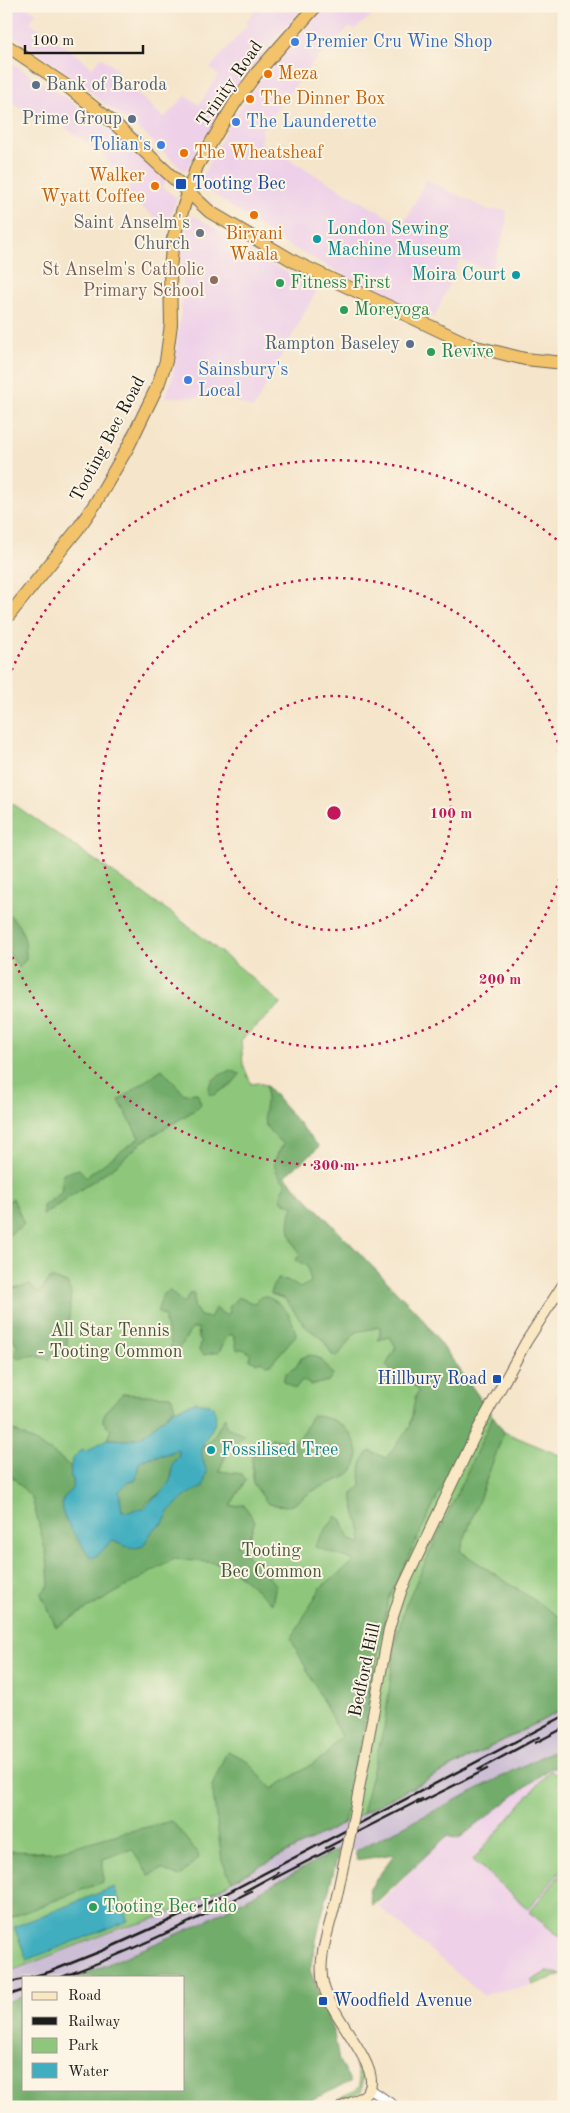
<svg xmlns="http://www.w3.org/2000/svg" width="570" height="2113" font-family="'Old Standard TT',serif">
	<style>
		.built { fill: #eed0e8 }
		.industrial { fill: #ccbed4 }
		.green { fill: #8ec77b; stroke: #55724c }
		.forest { fill: #72ac6b; stroke: #476444 }
		.water { fill: #41aebf; stroke: #2e656e; fill-rule: evenodd }
		.lines { fill: none; stroke-linecap: round; stroke-linejoin: round }
		.tertiary-casing { stroke: #686259; stroke-width: 11 }
		.secondary-casing { stroke: #686259; stroke-width: 12 }
		.trunk-casing { stroke: #686259; stroke-width: 14 }
		.tertiary { stroke: #fff; stroke-width: 9 }
		.secondary { stroke: #fae7c3; stroke-width: 10 }
		.trunk { stroke: #f2c36a; stroke-width: 12 }
		.rail { stroke: #1c1c1c; stroke-width: 2.5 }
		.secondary-bridge-casing { stroke: #686259; stroke-width: 12; stroke-linecap: butt }
		.secondary-bridge { stroke: #fae7c3; stroke-width: 10 }
		.ring { fill: none; stroke: #c2185b; stroke-width: 2.5; stroke-dasharray: 2.5 5 }
		.shop-dot { fill: #3f7fe0; stroke: #fcf5e5; stroke-width: 2 }
		.food-dot { fill: #e8710a; stroke: #fcf5e5; stroke-width: 2 }
		.service-dot { fill: #5c6f8a; stroke: #fcf5e5; stroke-width: 2 }
		.transit-dot { fill: #1a4fb4; stroke: #fcf5e5; stroke-width: 2 }
		.worship-dot { fill: #6b7280; stroke: #fcf5e5; stroke-width: 2 }
		.culture-dot { fill: #0f9aa8; stroke: #fcf5e5; stroke-width: 2 }
		.education-dot { fill: #8d6e63; stroke: #fcf5e5; stroke-width: 2 }
		.leisure-dot { fill: #2e9e5b; stroke: #fcf5e5; stroke-width: 2 }
		.labels { text-anchor: middle; dominant-baseline: central; stroke-width: 4; stroke-linejoin: round; paint-order: stroke }
		.shop-label { font-size: 18px; fill: #366cbe; stroke: #fcf5e5; text-anchor: start }
		.food-label { font-size: 18px; fill: #c56008; stroke: #fcf5e5; text-anchor: start }
		.street-label { font-size: 18px; fill: #1c1c1c; stroke: #fcf5e5 }
		.service-label { font-size: 18px; fill: #4e5e75; stroke: #fcf5e5; text-anchor: end }
		.transit-label { font-size: 18px; fill: #164399; stroke: #fcf5e5; text-anchor: start }
		.worship-label { font-size: 18px; fill: #5b616d; stroke: #fcf5e5; text-anchor: end }
		.culture-label { font-size: 18px; fill: #0d838f; stroke: #fcf5e5; text-anchor: start }
		.education-label { font-size: 18px; fill: #785e54; stroke: #fcf5e5; text-anchor: end }
		.leisure-label { font-size: 18px; fill: #27864d; stroke: #fcf5e5; text-anchor: start }
		.park-label { font-size: 18px; fill: #44583d; stroke: #fcf5e5 }
		.centre { fill: #c2185b; stroke: #fcf5e5; stroke-width: 2.5 }
		.ring-label { font-size: 15px; text-anchor: middle; font-weight: bold; fill: #c2185b; stroke: #fcf5e5; stroke-width: 4; stroke-linejoin: round; paint-order: stroke }
	</style>
	<rect width="100%" height="100%" fill="#fcf5e5"/>
	<filter id="ink" filterUnits="userSpaceOnUse"><feTurbulence type="fractalNoise" baseFrequency=".02" numOctaves="2"/><feDisplacementMap in="SourceGraphic" scale="10" xChannelSelector="R" yChannelSelector="G"/><feConvolveMatrix kernelMatrix="1 2 1 2 8 2 1 2 1" color-interpolation-filters="sRGB"/></filter>
	<filter id="wash" filterUnits="userSpaceOnUse"><feTurbulence type="fractalNoise" baseFrequency=".0096" numOctaves="4" result="noise"/><feDisplacementMap in="SourceGraphic" scale="20" xChannelSelector="R" yChannelSelector="G"/><feGaussianBlur stdDeviation="1.12" result="paint"/><feColorMatrix in="noise" values="0 0 0 0 0 0 0 0 0 0 0 0 0 0 0 0 0 1.4 0 .05"/><feComposite in="paint" operator="in"/></filter>
	<g filter="url(#wash)">
		<rect width="100%" height="100%" fill="#f5e5cb"/>
		<g class="built">
			<path d="M6 6H25L36 13 30 22 81 58 92 68 101 57 118 71 116 74 164 118 186 95 199 105 218 75 210 68 247 25 245 22 259 6H305L261 56 240 83 208 137H204L185 172 146 135 96 97 81 83 18 39 6 33Z"/>
			<path d="M327 6H383L354 30 350 27 313 62 274 113 260 133 263 135 259 142 403 226 426 180 489 210H507L506 227 492 270 460 260 434 318 377 292 284 243 203 187 202 177 229 125 246 99 274 64 304 31V29Z"/>
			<path d="M6 59 76 105 116 135 166 181 162 187 177 198 167 226 124 195 132 180 131 178 112 166 102 153 63 126H46L6 98Z"/>
			<path d="M195 216 273 265 318 288 253 409 228 398 165 397 172 379 183 295 182 246 189 219Z"/>
			<path d="M564 1763V1971L532 1986 493 1992 484 1996 378 1906 441 1839 503 1786Z"/>
		</g>
		<path class="industrial" d="M564 1709V1745L355 1851 340 1848 196 1926 100 1969 78 1977H24V1996L6 2002V1973L123 1927 131 1926 164 1914 223 1887 232 1881Z"/>
		<g class="green">
			<path d="M6 799 173 914 243 970 281 1004 241 1040 243 1064 251 1084 258 1083 266 1085 319 1147 285 1176 423 1319 504 1432 564 1457V1709L232 1881C210 1896 148 1925 123 1927L6 1973Z"/>
			<path d="M550 1770 555 1774 564 1770V1867L528 1909 473 1860Z"/>
			<path d="M564 1870V1940L529 1912Z"/>
			<path d="M546 1972 562 1974 533 1985 531 1981Z"/>
			<path d="M358 2065 362 2077V2090L340 2103 338 2098 356 2090 360 2086 356 2066Z"/>
		</g>
		<g class="forest">
			<path d="M6 911C23 929 26 934 26 959L19 968 6 949Z"/>
			<path d="M162 1069 184 1094 197 1093 201 1104 195 1110 142 1142 118 1164 43 1215V1206L61 1193 63 1174 79 1169 86 1177 139 1138 119 1100Z"/>
			<path d="M230 1070 240 1074 232 1084 214 1095 209 1094C207 1079 219 1076 230 1070Z"/>
			<path d="M266 1085 319 1147 285 1176 423 1319 485 1405 469 1430 389 1598 344 1823 232 1881 222 1861 212 1786 227 1751 245 1759 272 1789 325 1756 341 1736 291 1639 321 1587 355 1561 315 1547C319 1535 329 1527 336 1516L342 1520 349 1539 361 1544C364 1526 351 1511 353 1493L361 1486C360 1469 358 1464 370 1451L386 1458 410 1427 415 1398 418 1392 411 1379H399L386 1366 396 1347 390 1337 378 1340 380 1334V1327L356 1332 337 1357 332 1355 323 1339 306 1327 285 1299 271 1294 272 1287 278 1279 287 1280 300 1288 311 1282 307 1266 296 1260 300 1254C289 1237 286 1226 293 1206L282 1201 281 1195 286 1184C271 1168 271 1162 284 1144 251 1119 270 1115 266 1085Z"/>
			<path d="M13 1198 24 1224 6 1237V1203Z"/>
			<path d="M51 1278 67 1283 71 1293 66 1357H59L53 1353 49 1360 33 1355 18 1359 14 1354 18 1347 10 1333 6 1331V1289L30 1285 39 1293Z"/>
			<path d="M170 1291 184 1304 189 1294 194 1293V1306L200 1316 210 1318 215 1308 225 1315 230 1313 229 1307 238 1297 255 1304 259 1298 264 1296C284 1303 292 1315 296 1335L271 1364 266 1365 261 1361 256 1363 250 1360V1354C246 1350 243 1348 237 1350L234 1335H228L219 1352 203 1355 199 1350 202 1341 199 1339 198 1328H193C186 1335 185 1343 177 1350L171 1348C172 1335 163 1328 165 1316L157 1312 163 1294Z"/>
			<path d="M311 1355C323 1358 326 1365 333 1375L329 1381 311 1385 302 1380 295 1389 283 1381 285 1374 296 1367 301 1358Z"/>
			<path d="M122 1394 171 1396 175 1408 143 1436 129 1440 107 1439 111 1429 103 1422C102 1411 115 1402 122 1394Z"/>
			<path d="M312 1415C320 1417 331 1418 338 1423 354 1432 366 1457 351 1472 341 1482 325 1483 313 1491 288 1506 300 1508 268 1504L253 1483 252 1454 256 1448 264 1452 271 1438 294 1443 302 1434Z"/>
			<path d="M493 1416 504 1432 460 1551 564 1620V1709L362 1813 385 1723 395 1642 406 1604Z"/>
			<path d="M225 1417 226 1427 244 1434 225 1457 219 1471 242 1474 246 1480 230 1506 244 1505 255 1521 248 1540 237 1545 276 1585 272 1604 227 1564 174 1559 56 1627 41 1594 49 1585 47 1557 32 1498 6 1470V1427C24 1435 63 1456 74 1471 89 1492 100 1516 113 1538L129 1544 199 1450 213 1438Z"/>
			<path d="M176 1450 179 1451C179 1457 177 1458 174 1462 170 1470 173 1481 167 1489 163 1493 158 1495 153 1498 144 1503 137 1518 122 1511L119 1491 128 1482 135 1481 138 1463C150 1454 163 1458 176 1450Z"/>
			<path d="M564 1745V1768H550L458 1839 447 1836 372 1906 369 1890 394 1854 357 1860 355 1851Z"/>
			<path d="M172 1821 198 1854 199 1858 179 1877 162 1869 149 1875 132 1849 103 1859V1882L7 1919 6 1851 54 1852 122 1833Z"/>
			<path d="M340 1848 320 1922 310 1970 334 2034 339 2061 351 2082 295 2107H6V2002L24 1996V2089H184V1977H78L196 1926Z"/>
		</g>
		<g class="water">
			<path d="M195 1402 210 1404C225 1419 206 1433 202 1448 201 1454 204 1465 207 1471L203 1487 188 1494 171 1509 163 1523 153 1530 143 1546C132 1551 119 1544 112 1540L98 1555 91 1558C84 1547 57 1515 62 1502 65 1492 74 1494 73 1479L71 1478C69 1465 71 1457 83 1450L85 1452 107 1439 129 1440 142 1436 174 1410ZM176 1450 179 1451C179 1458 174 1460 172 1466 171 1470 173 1474 171 1478 166 1492 154 1497 144 1508L136 1509 129 1512 122 1511 119 1491 128 1482 136 1480 139 1463C150 1453 163 1458 176 1450Z"/>
			<path d="M114 1887 128 1921 27 1960 14 1927Z"/>
		</g>
	</g>
	<g filter="url(#ink)">
		<g class="lines">
			<defs>
				<path id="tertiary" d="M370 2089 396 2107"/>
				<g id="secondary">
					<path d="M353 1821 389 1629 402 1589 478 1429 526 1342 564 1283"/>
					<path d="M342 2107C353 2101 372 2097 371 2081 371 2057 331 2014 324 1987 316 1961 329 1929 335 1904 340 1884 343 1864 348 1845"/>
				</g>
				<g id="trunk">
					<path d="M6 45 68 87 115 124 210 212 295 262 472 346 525 359 564 363"/>
					<path d="M6 619 77 530 95 504 129 445 158 385 166 361 171 324 170 269 173 239 197 166 235 103 256 74 316 6"/>
				</g>
			</defs>
			<use href="#tertiary" class="tertiary-casing"/>
			<use href="#secondary" class="secondary-casing"/>
			<use href="#trunk" class="trunk-casing"/>
			<use href="#tertiary" class="tertiary"/>
			<use href="#secondary" class="secondary"/>
			<use href="#trunk" class="trunk"/>
			<g class="rail">
				<path d="M535 1743 564 1728"/>
				<path d="M478 1770 539 1737"/>
				<path d="M417 1804 487 1769"/>
				<path d="M326 1848 422 1799"/>
				<path d="M273 1879 333 1848"/>
				<path d="M245 1891 278 1873"/>
				<path d="M31 1977 49 1972 104 1950 206 1904 564 1716"/>
				<path d="M62 1977C127 1953 190 1923 251 1891"/>
				<path d="M6 1983 24 1979"/>
				<path d="M6 1996 24 1990"/>
			</g>
			<defs>
				<path id="secondary-bridge" d="M348 1845 353 1821"/>
			</defs>
			<use href="#secondary-bridge" class="secondary-bridge-casing"/>
			<use href="#secondary-bridge" class="secondary-bridge"/>
		</g>
	</g>
	<g class="ring">
		<circle cx="334" cy="813" r="117"/>
		<path d="M563 864A235 235 0 1 1 563 762"/>
		<path d="M563 1081A352 352 0 0 1 6 942M6 684A352 352 0 0 1 563 545"/>
	</g>
	<g class="shop-dot">
		<circle cx="295" cy="42" r="5"/>
		<circle cx="236" cy="122" r="5"/>
		<circle cx="161" cy="145" r="5"/>
		<circle cx="188" cy="380" r="5"/>
	</g>
	<g class="food-dot">
		<circle cx="268" cy="74" r="5"/>
		<circle cx="250" cy="99" r="5"/>
		<circle cx="184" cy="153" r="5"/>
		<circle cx="155" cy="186" r="5"/>
		<circle cx="254" cy="215" r="5"/>
	</g>
	<g class="service-dot">
		<circle cx="36" cy="85" r="5"/>
		<circle cx="132" cy="119" r="5"/>
		<circle cx="410" cy="344" r="5"/>
	</g>
	<g class="transit-dot">
		<rect x="175" y="178" width="12" height="12" rx="2.5"/>
		<rect x="492" y="1374" width="10" height="10" rx="2.5"/>
		<rect x="318" y="1996" width="10" height="10" rx="2.5"/>
	</g>
	<circle class="worship-dot" cx="200" cy="233" r="5"/>
	<g class="culture-dot">
		<circle cx="317" cy="239" r="5"/>
		<circle cx="516" cy="275" r="5"/>
		<circle cx="211" cy="1450" r="5"/>
	</g>
	<circle class="education-dot" cx="214" cy="280" r="5"/>
	<g class="leisure-dot">
		<circle cx="280" cy="283" r="5"/>
		<circle cx="344" cy="310" r="5"/>
		<circle cx="431" cy="352" r="5"/>
		<circle cx="93" cy="1907" r="5"/>
	</g>
	<g class="labels">
		<g class="shop-label">
			<text x="305" y="42">Premier Cru Wine Shop</text>
			<text x="246" y="122">The Launderette</text>
			<text x="151" y="145" text-anchor="end">Tolian's</text>
			<text x="198" y="370">Sainsbury's<tspan x="198" dy="21">Local</tspan></text>
		</g>
		<g class="food-label">
			<text x="278" y="74">Meza</text>
			<text x="260" y="99">The Dinner Box</text>
			<text x="194" y="153">The Wheatsheaf</text>
			<text x="145" y="176" text-anchor="end">Walker<tspan x="145" dy="21">Wyatt Coffee</tspan></text>
			<text x="254" y="234" text-anchor="middle">Biryani<tspan x="254" dy="21">Waala</tspan></text>
		</g>
		<g class="street-label">
			<text transform="translate(230 84) rotate(-55)">Trinity Road</text>
			<text transform="translate(108 439) rotate(-62)">Tooting Bec Road</text>
			<text transform="translate(365 1670) rotate(-78)">Bedford Hill</text>
		</g>
		<g class="service-label">
			<text x="46" y="85" text-anchor="start">Bank of Baroda</text>
			<text x="122" y="119">Prime Group</text>
			<text x="400" y="344">Rampton Baseley</text>
		</g>
		<g class="transit-label">
			<text x="192" y="184">Tooting Bec</text>
			<text x="487" y="1379" text-anchor="end">Hillbury Road</text>
			<text x="333" y="2001">Woodfield Avenue</text>
		</g>
		<g class="worship-label">
			<text x="190" y="223">Saint Anselm's<tspan x="190" dy="21">Church</tspan></text>
		</g>
		<g class="culture-label">
			<text x="327" y="229">London Sewing<tspan x="327" dy="21">Machine Museum</tspan></text>
			<text x="506" y="275" text-anchor="end">Moira Court</text>
			<text x="221" y="1450">Fossilised Tree</text>
		</g>
		<g class="education-label">
			<text x="204" y="270">St Anselm's Catholic<tspan x="204" dy="21">Primary School</tspan></text>
		</g>
		<g class="leisure-label">
			<text x="290" y="283">Fitness First</text>
			<text x="354" y="310">Moreyoga</text>
			<text x="441" y="352">Revive</text>
			<text x="103" y="1907">Tooting Bec Lido</text>
		</g>
		<g class="park-label">
			<text x="110" y="1331">All Star Tennis<tspan x="110" dy="21">- Tooting Common</tspan></text>
			<text x="271" y="1551">Tooting<tspan x="271" dy="21">Bec Common</tspan></text>
		</g>
	</g>
	<circle cx="334" cy="813" r="8" class="centre"/>
	<g class="ring-label">
		<text x="451" y="818">100 m</text>
		<text x="500" y="984">200 m</text>
		<text x="334" y="1170">300 m</text>
	</g>
	<rect width="570" height="2113" fill="none" stroke="#fcf5e5" stroke-width="25"/>
	<rect x="22" y="1976" width="162" height="115" fill="#fcf5e5" stroke="#a29e95"/>
	<rect x="32" y="1992" width="25" height="8" fill="#fae7c3" stroke="#a29e95"/>
	<text x="68" y="2000" font-size="15" fill="#1c1c1c">Road</text>
	<rect x="32" y="2017" width="25" height="8" fill="#1c1c1c" stroke="#a29e95"/>
	<text x="68" y="2026" font-size="15" fill="#1c1c1c">Railway</text>
	<rect x="32" y="2038" width="25" height="15" fill="#8ec77b" stroke="#a29e95"/>
	<text x="68" y="2050" font-size="15" fill="#1c1c1c">Park</text>
	<rect x="32" y="2063" width="25" height="15" fill="#41aebf" stroke="#a29e95"/>
	<text x="68" y="2076" font-size="15" fill="#1c1c1c">Water</text>
	<path d="M25 45v8h118v-8" fill="none" stroke="#1c1c1c" stroke-width="2.5"/>
	<text x="32" y="45" font-size="15" fill="#1c1c1c" stroke="#fcf5e5" stroke-width="4" paint-order="stroke">100 m</text>
</svg>
